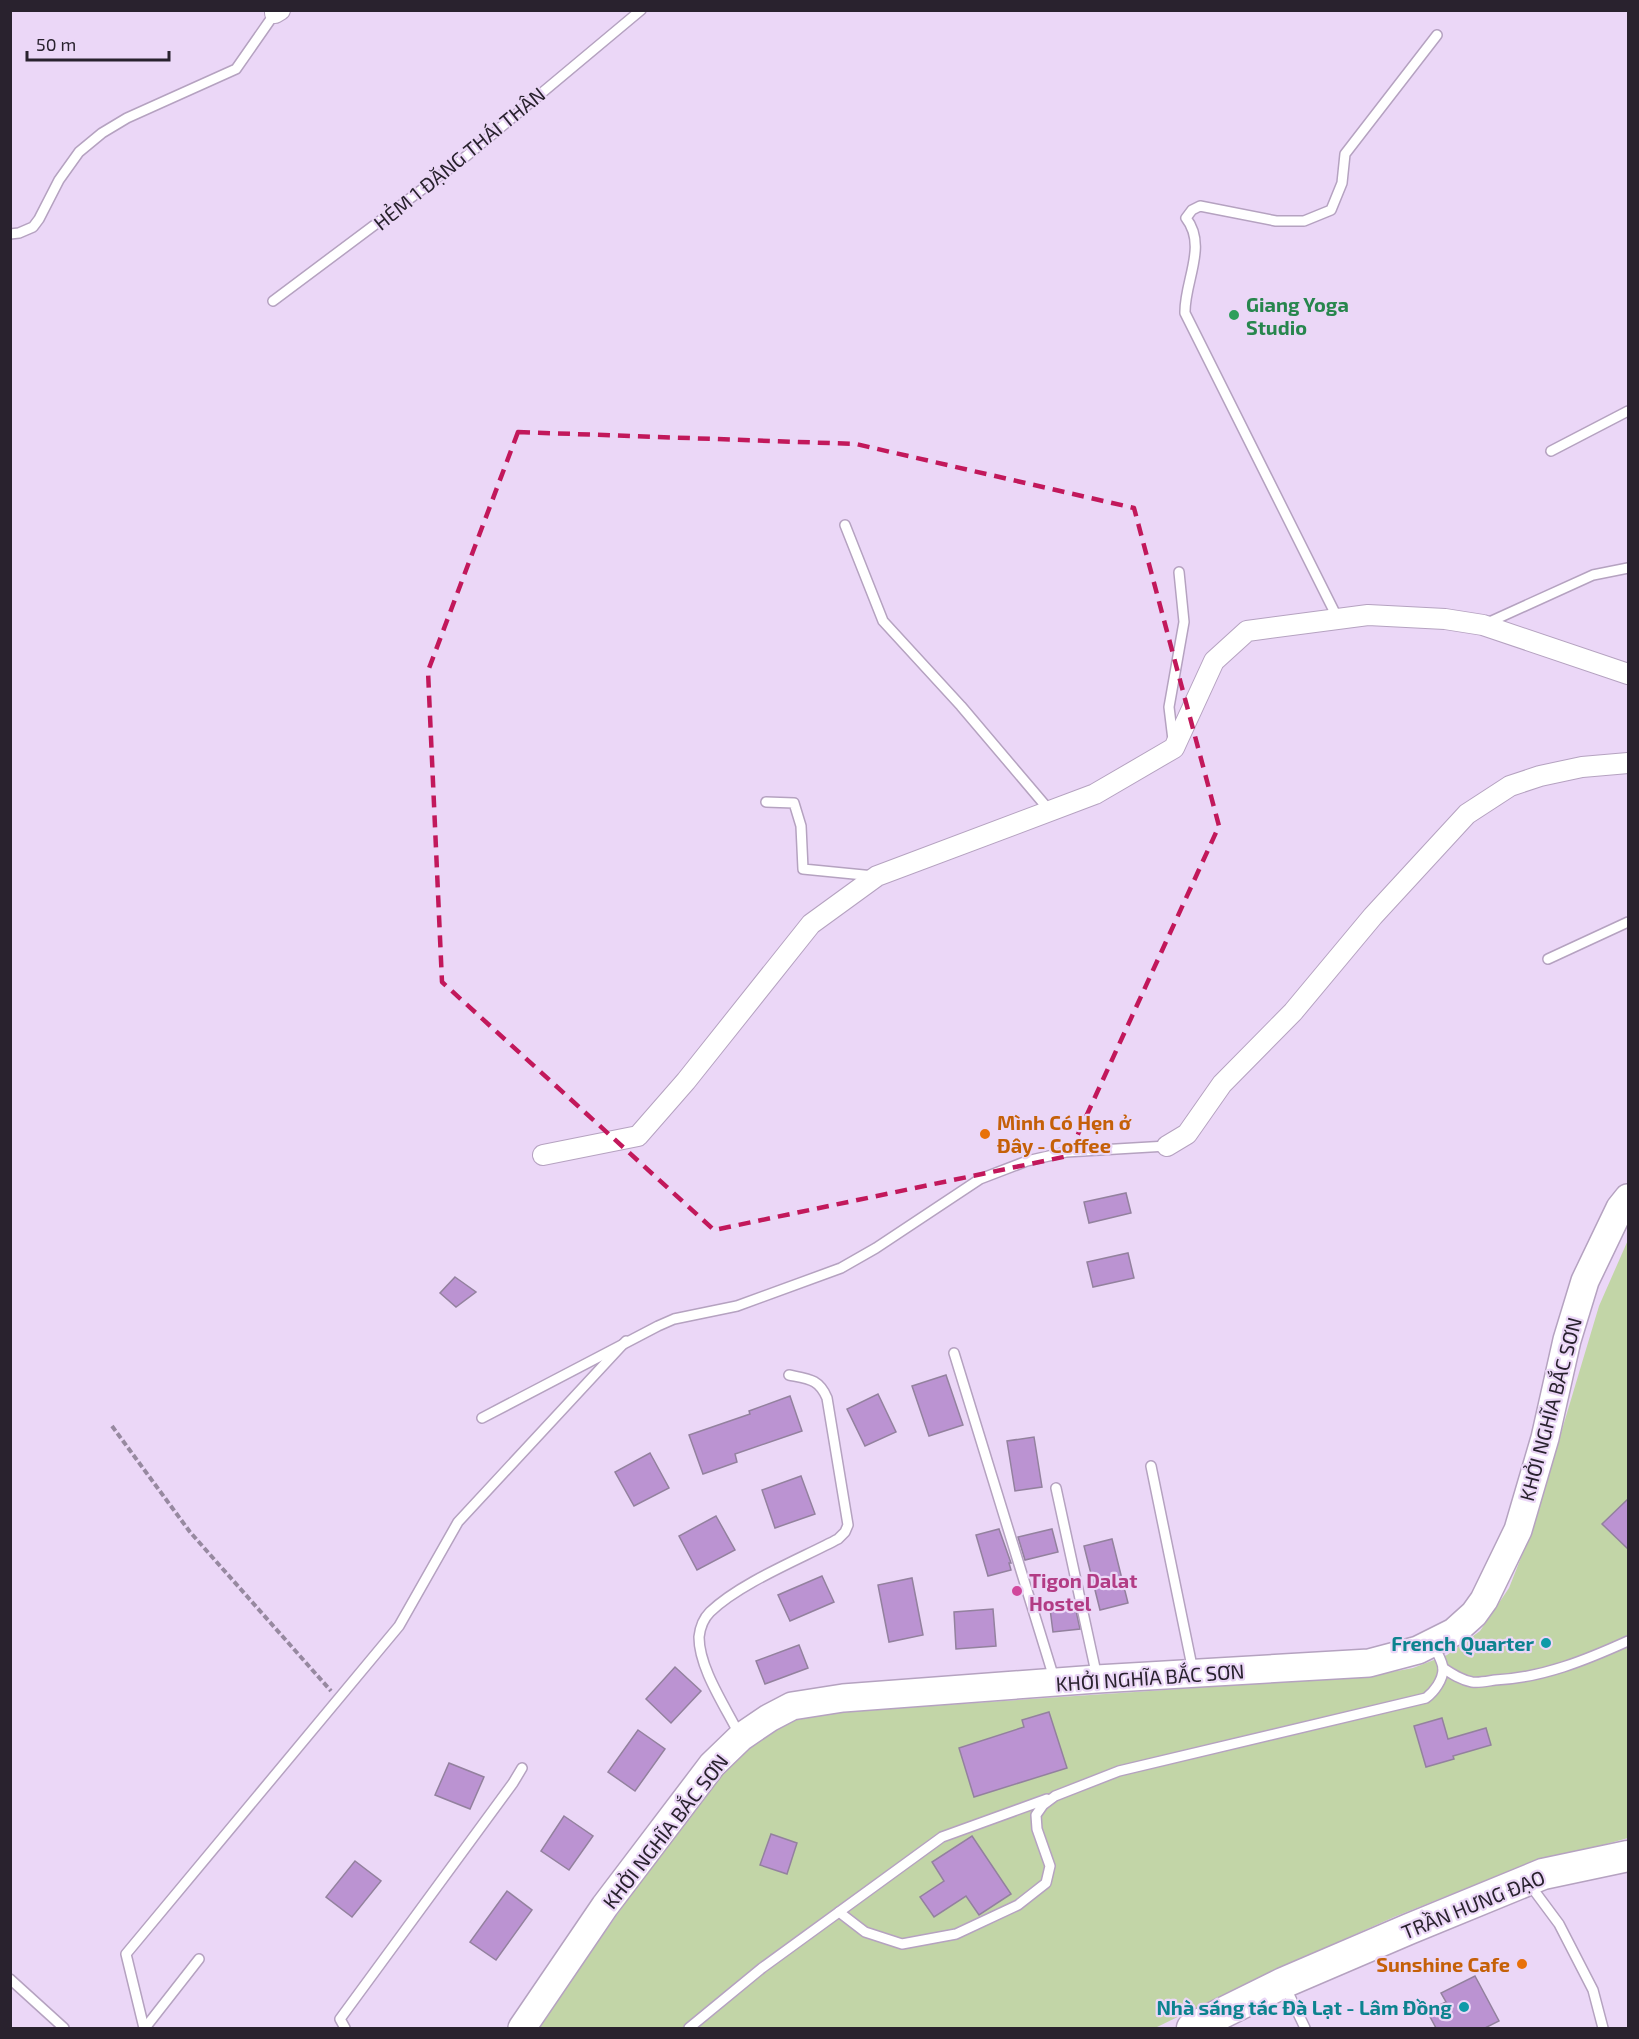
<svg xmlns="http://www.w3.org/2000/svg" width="1639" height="2039" font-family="'Exo 2',sans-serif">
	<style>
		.green { fill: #c2d5a7 }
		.building { fill: #bb93d2; stroke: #93819e; stroke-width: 1.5 }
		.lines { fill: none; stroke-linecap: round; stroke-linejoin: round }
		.lane-casing { stroke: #b5a2c0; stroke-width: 12 }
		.street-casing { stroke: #b5a2c0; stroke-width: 22 }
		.secondary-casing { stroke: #b5a2c0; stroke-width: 30 }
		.primary-casing { stroke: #b5a2c0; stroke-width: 33 }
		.path { stroke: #9789a0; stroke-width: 4; stroke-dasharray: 6 3; stroke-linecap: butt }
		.lane { stroke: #fff; stroke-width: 9 }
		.street { stroke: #fff; stroke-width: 20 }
		.secondary { stroke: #fff; stroke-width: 27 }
		.primary { stroke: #fff; stroke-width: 30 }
		.marked { fill: none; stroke: #c2185b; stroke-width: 4.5; stroke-dasharray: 12 8; stroke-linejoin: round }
		.leisure-dot { fill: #2e9e5b; stroke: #ebd7f7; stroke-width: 2 }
		.food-dot { fill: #e8710a; stroke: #ebd7f7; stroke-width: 2 }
		.hotel-dot { fill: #d1479c; stroke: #ebd7f7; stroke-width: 2 }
		.culture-dot { fill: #0f9aa8; stroke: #ebd7f7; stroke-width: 2 }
		.labels { text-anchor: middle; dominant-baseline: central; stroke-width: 4.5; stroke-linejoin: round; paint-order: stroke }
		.street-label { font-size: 20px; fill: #29222e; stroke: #ebd7f7 }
		.leisure-label { font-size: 20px; font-weight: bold; fill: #27864d; stroke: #ebd7f7; text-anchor: start }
		.food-label { font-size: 20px; font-weight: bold; fill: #c56008; stroke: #ebd7f7; text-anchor: start }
		.hotel-label { font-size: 20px; font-weight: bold; fill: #b23c85; stroke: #ebd7f7; text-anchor: start }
		.culture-label { font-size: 20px; font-weight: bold; fill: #0d838f; stroke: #ebd7f7; text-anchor: end }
	</style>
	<rect width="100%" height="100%" fill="#ebd7f7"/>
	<path class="green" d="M1628 1240V1838L1510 1871 1394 1917 1260 1977 1155 2028H538L672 1836 710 1786 746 1746 790 1721 841 1712 1370 1676 1413 1668 1447 1655 1480 1631 1509 1588 1526 1545 1549 1473 1599 1306Z"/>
	<g class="building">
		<path d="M1126 1193 1131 1213 1089 1223 1084 1202Z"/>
		<path d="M1128 1253 1134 1278 1093 1287 1087 1262Z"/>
		<path d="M455 1277 476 1292 456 1307 440 1293Z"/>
		<path d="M946 1375 963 1425 929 1436 912 1386Z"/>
		<path d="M878 1394 896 1432 865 1446 847 1409Z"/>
		<path d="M790 1396 802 1431 735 1454 737 1462 703 1474 689 1435 750 1414 749 1411Z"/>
		<path d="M1034 1437 1042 1487 1015 1491 1007 1441Z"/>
		<path d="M650 1453 669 1488 634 1506 615 1472Z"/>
		<path d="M801 1476 815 1514 775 1528 762 1490Z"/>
		<path d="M1629 1498V1550L1602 1524Z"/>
		<path d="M716 1516 735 1550 697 1570 679 1536Z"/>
		<path d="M999 1529 1011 1563H1009L1011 1570 988 1576 976 1535Z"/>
		<path d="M1052 1529 1058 1552 1025 1560 1018 1537Z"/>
		<path d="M1112 1539 1128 1603 1100 1610 1084 1546Z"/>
		<path d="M822 1576 834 1602 790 1621 778 1595Z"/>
		<path d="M912 1578 923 1635 889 1642 878 1585Z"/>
		<path d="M1075 1606 1080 1629 1053 1632 1050 1609Z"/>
		<path d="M993 1609 996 1646 956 1649 954 1612Z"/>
		<path d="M799 1645 808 1668 765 1684 756 1661Z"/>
		<path d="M675 1667 701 1691 671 1723 646 1699Z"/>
		<path d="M1049 1712 1067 1768 974 1797 959 1748 1024 1727 1022 1720Z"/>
		<path d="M1442 1718 1448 1739 1486 1728 1491 1745 1453 1756 1454 1759 1426 1767 1414 1726Z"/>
		<path d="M638 1730 665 1749 635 1791 608 1772Z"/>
		<path d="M449 1763 484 1777 470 1809 435 1795Z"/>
		<path d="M564 1816 593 1836 569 1870 541 1851Z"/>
		<path d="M771 1834 797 1843 787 1874 760 1865Z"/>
		<path d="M972 1836 1011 1894 979 1915 966 1896 934 1917 920 1897 944 1881 932 1862Z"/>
		<path d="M355 1861 381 1881 352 1917 326 1897Z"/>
		<path d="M507 1891 532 1910 496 1960 470 1942Z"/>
		<path d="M1475 1976 1499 2021 1485 2028H1436L1427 2011 1446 2002 1441 1993Z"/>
	</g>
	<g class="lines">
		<defs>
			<g id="lane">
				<path d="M10 234 19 233 33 227 39 219 59 180 79 152 102 133 127 118 236 69 275 13H273"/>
				<path d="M273 301 464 158 641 10"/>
				<path d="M1551 451 1628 411"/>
				<path d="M845 525 883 621 961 706 1050 811"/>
				<path d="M1338 619 1185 313C1184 282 1208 246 1186 218L1192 210 1200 206 1276 221H1304L1331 210 1342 183 1345 154 1437 35"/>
				<path d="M1485 624 1593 575 1628 568"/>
				<path d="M1173 740 1169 707 1184 622 1179 572"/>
				<path d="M766 802 794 803 801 826 803 869 874 876"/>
				<path d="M1548 959 1628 922"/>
				<path d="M954 1353 1054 1678"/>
				<path d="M482 1418 658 1326 674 1319 737 1306 841 1268 876 1248 980 1179 1027 1161 1066 1152 1167 1146"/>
				<path d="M1151 1466 1193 1671"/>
				<path d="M1056 1488 1097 1677"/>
				<path d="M1443 1668C1452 1674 1461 1680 1472 1682 1479 1683 1488 1681 1495 1680 1542 1678 1586 1660 1628 1641"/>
				<path d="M739 1734C725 1706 699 1668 699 1637 700 1628 704 1618 710 1612 740 1583 800 1559 838 1539L845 1532 848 1525 827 1398C819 1379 809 1379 789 1375"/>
				<path d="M1530 1885 1559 1924 1593 1990 1603 2028"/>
				<path d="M839 1912 865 1932 902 1944 956 1934 1018 1905 1046 1883 1050 1866 1037 1829 1036 1815 1043 1805 1055 1796 1119 1771 1426 1698C1434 1692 1443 1680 1443 1669 1443 1662 1437 1653 1434 1646"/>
				<path d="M10 1979 64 2028"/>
				<path d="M1286 1988 1305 2028"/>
				<path d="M144 2028 126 1954 399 1626 458 1522 626 1341"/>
				<path d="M145 2028 199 1959"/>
				<path d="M345 2028 340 2019 513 1783 522 1768"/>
				<path d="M689 2028 762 1968 942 1837 1047 1799"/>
			</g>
			<g id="street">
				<path d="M275 13 280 10"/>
				<path d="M1167 1146 1187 1134 1222 1084 1293 1012 1373 916 1467 814 1510 786 1540 776 1582 767 1628 763"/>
				<path d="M543 1155 638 1136 686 1081 811 924 877 876 1095 794 1174 748 1214 661 1247 631 1368 615 1445 619 1483 625 1628 674"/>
			</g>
			<path id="secondary" d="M522 2028 605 1906 712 1765 741 1737 769 1718 792 1706 843 1698 1097 1679 1369 1663 1418 1650 1454 1632 1474 1614 1484 1600 1518 1530 1545 1438 1567 1340 1585 1281 1620 1208 1628 1198"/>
			<path id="primary" d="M1192 2028 1283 1983 1409 1929 1543 1874 1628 1856"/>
		</defs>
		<use href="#lane" class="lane-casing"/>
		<use href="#street" class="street-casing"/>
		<use href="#secondary" class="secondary-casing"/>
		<use href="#primary" class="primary-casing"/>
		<path class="path" d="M112 1426 190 1532 331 1691"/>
		<use href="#lane" class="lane"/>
		<use href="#street" class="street"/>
		<use href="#secondary" class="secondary"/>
		<use href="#primary" class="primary"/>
	</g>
	<path class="marked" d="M518 432 856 444 1134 508 1219 826 1068 1156 714 1230 442 982 428 671Z"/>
	<circle class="leisure-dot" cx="1234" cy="315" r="6"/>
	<g class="food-dot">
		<circle cx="985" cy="1134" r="6"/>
		<circle cx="1522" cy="1964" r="6"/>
	</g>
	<circle class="hotel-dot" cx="1017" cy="1591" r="6"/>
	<g class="culture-dot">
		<circle cx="1546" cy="1643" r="6"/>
		<circle cx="1464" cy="2007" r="6"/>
	</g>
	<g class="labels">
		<g class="street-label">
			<text transform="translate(459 158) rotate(-39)">HẺM 1 ĐẶNG THÁI THÂN</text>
			<text transform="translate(1550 1409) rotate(-75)">KHỞI NGHĨA BẮC SƠN</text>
			<text transform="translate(1150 1677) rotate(-4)">KHỞI NGHĨA BẮC SƠN</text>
			<text transform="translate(665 1831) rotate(-52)">KHỞI NGHĨA BẮC SƠN</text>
			<text transform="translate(1473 1904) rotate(-22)">TRẦN HƯNG ĐẠO</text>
		</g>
		<g class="leisure-label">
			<text x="1246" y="304">Giang Yoga<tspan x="1246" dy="23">Studio</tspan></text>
		</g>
		<g class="food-label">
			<text x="997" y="1122">Mình Có Hẹn ở<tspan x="997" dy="23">Đây - Coffee</tspan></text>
			<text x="1510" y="1964" text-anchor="end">Sunshine Cafe</text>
		</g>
		<g class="hotel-label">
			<text x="1029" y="1580">Tigon Dalat<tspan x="1029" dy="23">Hostel</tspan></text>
		</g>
		<g class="culture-label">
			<text x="1534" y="1643">French Quarter</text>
			<text x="1452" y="2007">Nhà sáng tác Đà Lạt - Lâm Đồng</text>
		</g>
	</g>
	<rect width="1639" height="2039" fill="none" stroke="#29222e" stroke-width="24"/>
	<path d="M27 51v9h142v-9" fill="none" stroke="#29222e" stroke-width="3"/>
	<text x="36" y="51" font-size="18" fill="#29222e" stroke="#ebd7f7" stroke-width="4.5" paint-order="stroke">50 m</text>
</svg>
